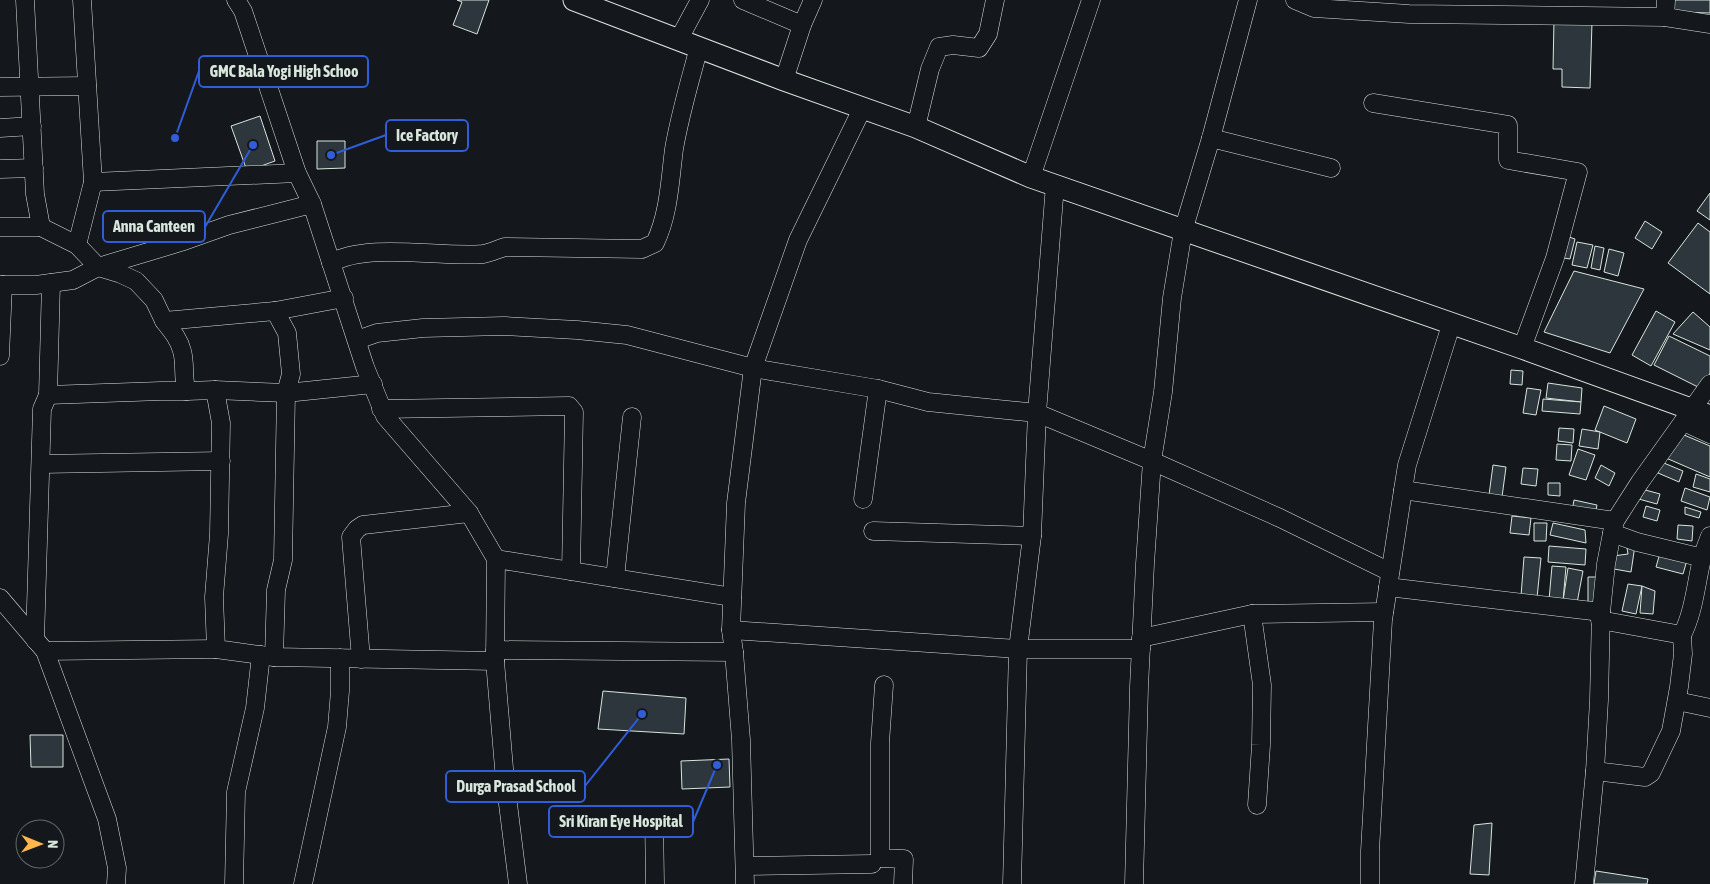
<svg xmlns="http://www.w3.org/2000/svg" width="1710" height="884" font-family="'Asap Condensed',sans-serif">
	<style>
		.building { fill: #2c363c; stroke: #d8e6dc }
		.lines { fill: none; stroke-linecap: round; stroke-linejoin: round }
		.minor-casing { stroke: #d8e6dc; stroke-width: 19 }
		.major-casing { stroke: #d8e6dc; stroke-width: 23 }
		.minor { stroke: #14181c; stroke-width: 18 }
		.major { stroke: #14181c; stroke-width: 21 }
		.leader { fill: none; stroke: #305dd8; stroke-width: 2 }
		.callout-dot { fill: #305dd8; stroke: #14181c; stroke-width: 2 }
		.callout { fill: #14181c; stroke: #305dd8; stroke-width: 2 }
		.callout-label { font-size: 16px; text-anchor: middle; font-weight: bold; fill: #d8e6dc }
	</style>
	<rect width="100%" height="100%" fill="#14181c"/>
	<g class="building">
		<path d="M457 0H489L477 34 453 25 462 2Z"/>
		<path d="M1673 0H1710V13L1673 12Z"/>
		<path d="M1554 20 1592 22 1590 88 1562 87V69H1553Z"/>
		<path d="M260 116 275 161 247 171 231 126Z"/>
		<path d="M317 141H345V168L317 169Z"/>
		<path d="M1710 193V220L1697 211Z"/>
		<path d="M1645 221 1662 232 1652 249 1635 238Z"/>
		<path d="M1698 223 1710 232V294L1668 263Z"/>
		<path d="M1569 237 1575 239 1570 259 1564 258Z"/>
		<path d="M1577 242 1593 245 1587 268 1572 265Z"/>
		<path d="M1595 246 1604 248 1600 270 1591 268Z"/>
		<path d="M1609 249 1624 253 1618 276 1604 272Z"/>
		<path d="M1574 271 1644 289 1610 353 1544 332Z"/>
		<path d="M1656 311 1675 322 1651 366 1632 355Z"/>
		<path d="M1693 312 1710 327V350L1673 334Z"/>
		<path d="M1669 336 1710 356V373L1702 389 1654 365Z"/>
		<path d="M1511 370 1523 371 1522 385 1510 384Z"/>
		<path d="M1548 383 1582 388 1581 402 1546 398Z"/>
		<path d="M1527 388 1541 390 1536 415 1523 413Z"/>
		<path d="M1543 399 1581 402 1580 414 1542 411Z"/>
		<path d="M1604 406 1636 419 1627 443 1595 430Z"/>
		<path d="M1559 428 1574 429 1573 443 1558 441Z"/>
		<path d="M1582 429 1600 432 1598 449 1579 446Z"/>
		<path d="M1677 432 1710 446V477L1666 458Z"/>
		<path d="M1557 444 1572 445 1571 461 1556 460Z"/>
		<path d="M1578 449 1595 455 1586 480 1569 475Z"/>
		<path d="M1659 461 1683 471 1679 482 1658 473Z"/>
		<path d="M1493 465 1506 467 1502 497 1489 495Z"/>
		<path d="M1601 465 1615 473 1609 486 1595 478Z"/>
		<path d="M1523 468 1538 469 1536 486 1521 484Z"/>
		<path d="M1696 474 1710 479V492L1693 487Z"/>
		<path d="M1548 483H1560V496L1548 495Z"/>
		<path d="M1638 488 1660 494 1657 504 1635 498Z"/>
		<path d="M1685 488 1710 497 1707 510 1681 501Z"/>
		<path d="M1574 500 1597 505 1595 516 1572 511Z"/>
		<path d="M1646 506 1660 510 1657 521 1643 517Z"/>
		<path d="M1685 507 1701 512 1699 518 1685 514Z"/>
		<path d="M1512 516 1531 518 1529 535 1510 533Z"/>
		<path d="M1534 523H1547L1546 541H1534Z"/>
		<path d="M1553 523 1585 530 1586 543 1550 535Z"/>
		<path d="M1678 525 1693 526 1692 541 1677 539Z"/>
		<path d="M1626 542 1635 545 1631 572 1614 569 1613 556 1628 554Z"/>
		<path d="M1549 546 1586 549 1585 565 1548 562Z"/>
		<path d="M1660 553 1687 560 1683 574 1656 567Z"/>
		<path d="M1524 557 1541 558 1537 598 1521 596Z"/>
		<path d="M1552 566 1566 567 1563 601 1549 600Z"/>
		<path d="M1568 568 1583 571 1577 603 1563 601Z"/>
		<path d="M1588 577H1601L1600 605H1588Z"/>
		<path d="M1628 584 1642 586 1636 614 1622 611Z"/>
		<path d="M1642 586 1655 591 1653 614 1640 613Z"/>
		<path d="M603 691 686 698 684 734 598 729Z"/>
		<path d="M30 735H63V767H31Z"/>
		<path d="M729 759 730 787 682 789 681 761Z"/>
		<path d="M1492 823 1489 875 1470 874 1474 825Z"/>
		<path d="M1596 871 1648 879 1647 884H1594Z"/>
	</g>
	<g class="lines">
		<defs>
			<g id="minor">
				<path d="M236 0 243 11 297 173 312 204 365 367 385 416 469 513 496 559 495 661 505 780 518 884"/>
				<path d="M743 0 802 25 784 80"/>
				<path d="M1295 0 1314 8 1409 14 1665 17 1710 24"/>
				<path d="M1665 17 1666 0"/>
				<path d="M802 25 813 0"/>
				<path d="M679 39 700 0"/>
				<path d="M0 87 87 86"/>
				<path d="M1373 103 1508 125V160L1578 172 1555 258 1522 348"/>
				<path d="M916 127 930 69 939 47 953 45 979 48 988 34 995 0"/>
				<path d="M0 128 32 126"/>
				<path d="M1211 138 1331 168"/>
				<path d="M0 169 34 168"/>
				<path d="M1031 177 1091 0"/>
				<path d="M93 182 297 173"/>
				<path d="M0 227H41L35 194 25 0"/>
				<path d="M41 227 77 245 98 267 121 274 136 281 154 300 164 321 275 311 344 298"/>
				<path d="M77 245 93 182 82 0"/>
				<path d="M331 263C368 242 440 258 483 254 490 253 498 249 505 247L642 249 655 243C669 214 670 180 674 149 680 114 690 81 699 47"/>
				<path d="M51 283 48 395 161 391H187"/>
				<path d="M0 285H36L73 280 98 267 181 242 229 225 312 204"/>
				<path d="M275 311 287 333 291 374 286 393 283 560 276 590 274 657 495 661"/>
				<path d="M164 321C172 331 179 339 182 351 186 365 182 378 187 391L215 390 221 423 219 534 214 597 216 649 274 657"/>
				<path d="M357 340 377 333 423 328 504 326 577 330 627 335 753 368 878 389 928 402 1037 413 1152 461 1280 518 1390 572"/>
				<path d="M0 356 3 285"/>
				<path d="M215 390 286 393 373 384"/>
				<path d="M381 409 569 406 574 412 571 571"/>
				<path d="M1684 422 1710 434"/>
				<path d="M41 464 221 461"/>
				<path d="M1403 490 1615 521"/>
				<path d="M863 499 878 389"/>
				<path d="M873 531 1032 536"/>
				<path d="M1612 533 1637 542 1703 558"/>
				<path d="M496 559 732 597"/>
				<path d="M615 578 632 417"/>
				<path d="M1388 587 1601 612"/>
				<path d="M0 598 45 651 107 819 117 868 116 884"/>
				<path d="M1252 614 1262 685 1261 745 1257 805"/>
				<path d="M1600 620 1682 635C1694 612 1696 583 1702 559 1704 551 1707 544 1710 536"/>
				<path d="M731 630 1018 649H1141"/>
				<path d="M1141 638 1252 614 1384 612"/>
				<path d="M35 640 42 409 48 395"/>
				<path d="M495 650 734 652"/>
				<path d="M45 651 216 649"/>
				<path d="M361 659 351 537 357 529 363 525 469 513"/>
				<path d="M884 685 880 743V858L904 859 903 884"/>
				<path d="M1677 701 1710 708"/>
				<path d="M1595 771 1645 777 1651 773 1671 731 1679 687 1683 654 1682 635"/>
				<path d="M654 816 655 884"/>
				<path d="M745 866 872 864"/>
				<path d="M234 884 236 792 255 708 261 655"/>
				<path d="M303 884 337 727 340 691V658"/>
				<path d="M745 884 741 740 734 652 731 630 736 503 753 368 798 240 862 109"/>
				<path d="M1012 884 1018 649 1032 536 1037 413 1055 185"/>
				<path d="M1134 884 1139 687 1145 564 1152 461 1163 392 1172 298 1183 231 1211 138 1248 0"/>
				<path d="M1370 884V851L1383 620 1403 490 1407 465 1451 325"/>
				<path d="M1584 884 1595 771 1599 700 1601 612 1606 564 1612 533 1615 521 1640 482 1710 384"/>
			</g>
			<path id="major" d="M574 0 784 80 916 127 1031 177 1522 348 1710 416"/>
		</defs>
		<use href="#minor" class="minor-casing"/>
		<use href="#major" class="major-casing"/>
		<use href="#minor" class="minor"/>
		<use href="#major" class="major"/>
	</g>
	<path class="leader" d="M175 138L199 71M331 155L386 135M253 145L205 227M642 714L585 786M717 765L693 822"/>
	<g class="callout-dot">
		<circle cx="175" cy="138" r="5"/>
		<circle cx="331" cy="155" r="5"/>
		<circle cx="253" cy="145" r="5"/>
		<circle cx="642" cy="714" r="5"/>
		<circle cx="717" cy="765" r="5"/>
	</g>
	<g class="callout">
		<rect x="199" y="56" width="169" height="31" rx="5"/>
		<rect x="386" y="120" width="82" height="31" rx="5"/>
		<rect x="103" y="211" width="102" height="31" rx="5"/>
		<rect x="446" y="771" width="139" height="31" rx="5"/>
		<rect x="549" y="806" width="144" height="31" rx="5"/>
	</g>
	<g class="callout-label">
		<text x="284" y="77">GMC Bala Yogi High Schoo</text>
		<text x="427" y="141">Ice Factory</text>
		<text x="154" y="232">Anna Canteen</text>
		<text x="516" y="792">Durga Prasad School</text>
		<text x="621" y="827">Sri Kiran Eye Hospital</text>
	</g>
	<g transform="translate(40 844) rotate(91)"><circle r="24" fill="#14181c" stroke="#626a69"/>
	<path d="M0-4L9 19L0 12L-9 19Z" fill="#ffb74d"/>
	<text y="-8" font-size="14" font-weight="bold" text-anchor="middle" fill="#d8e6dc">N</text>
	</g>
</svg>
